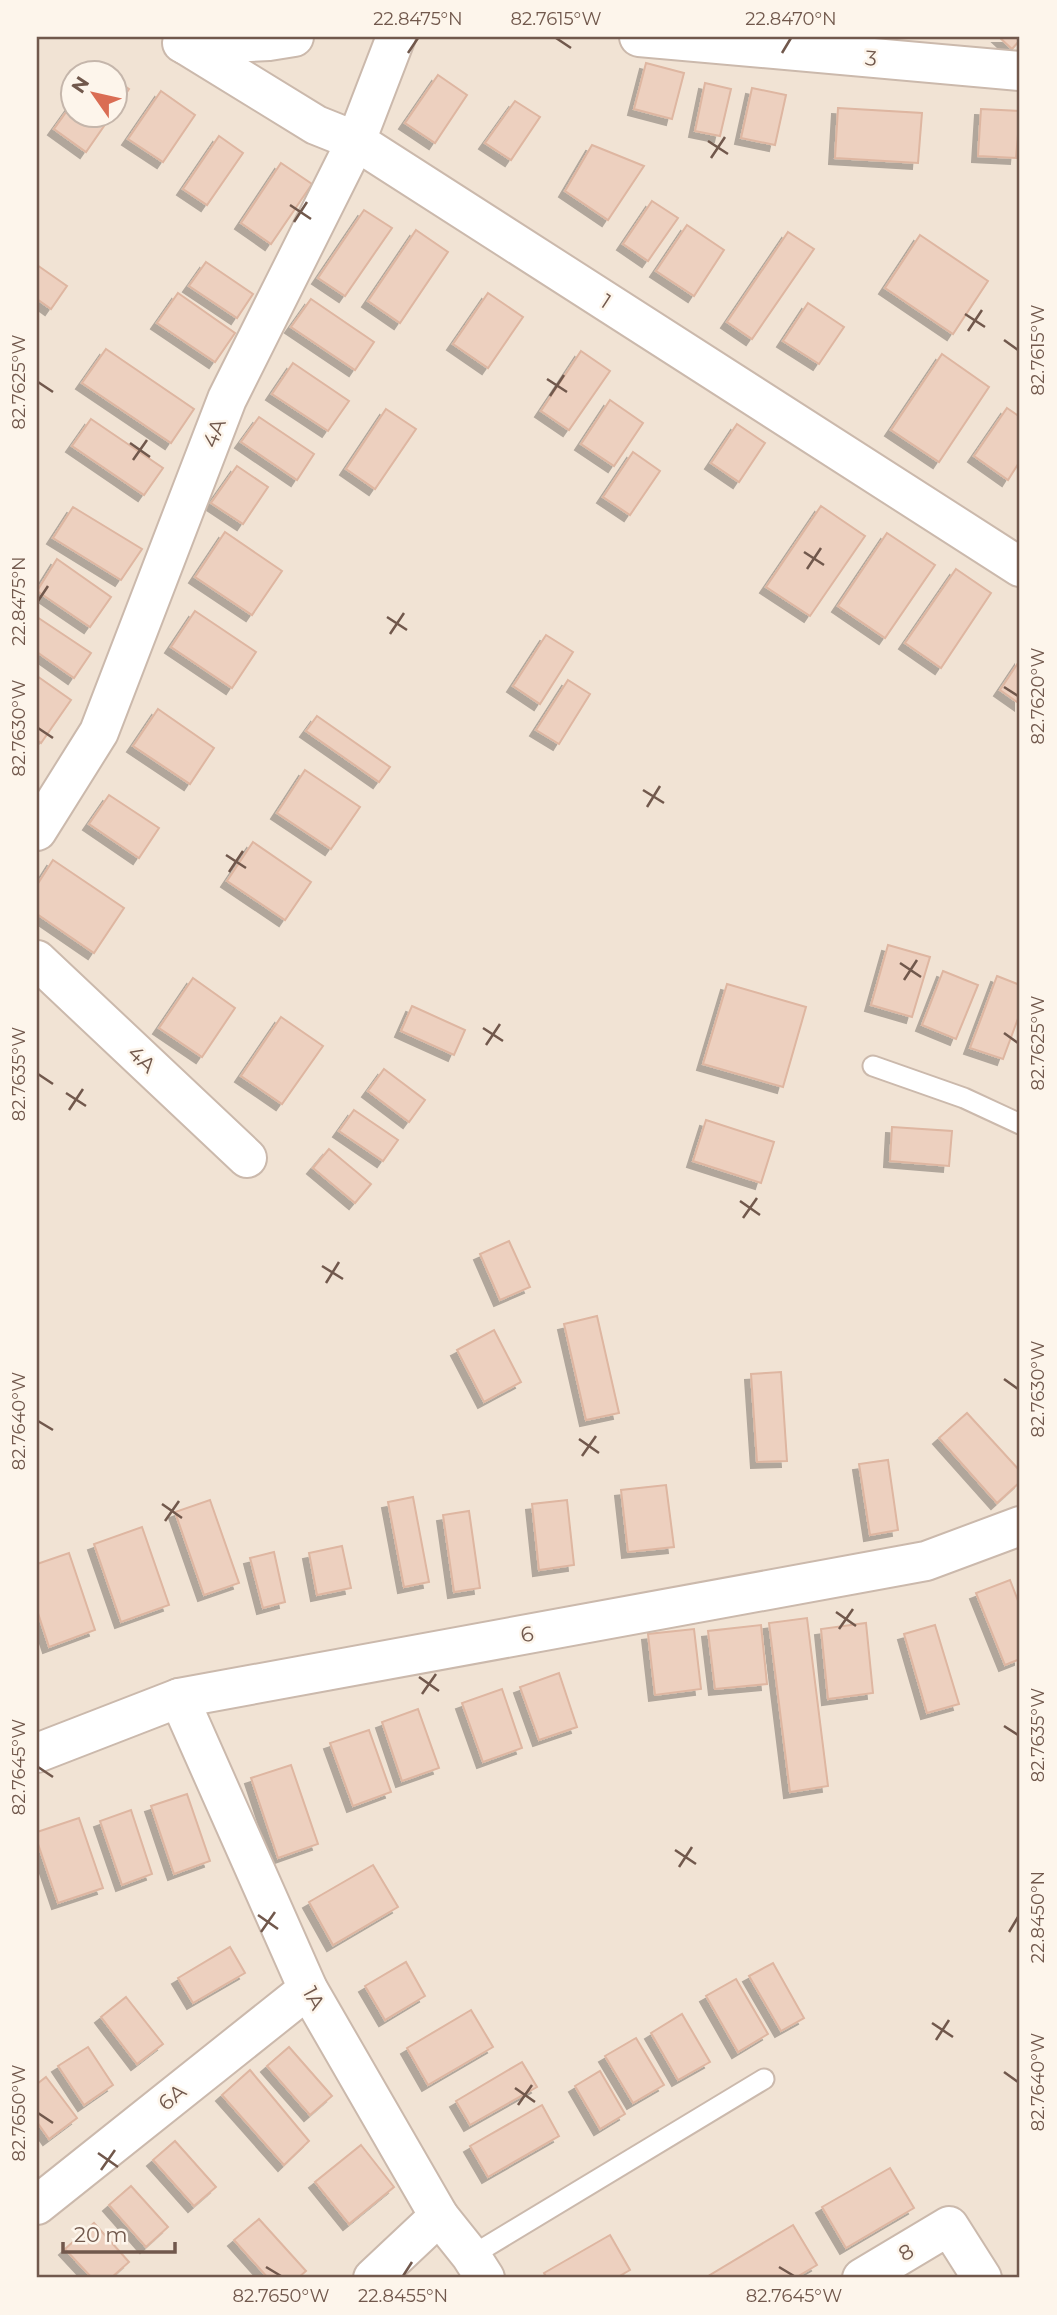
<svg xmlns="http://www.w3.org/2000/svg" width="1057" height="2315" font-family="Montserrat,sans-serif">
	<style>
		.residential { fill: #f1e3d4; fill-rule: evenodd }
		.building { fill: #edd0bf; stroke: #deb6a1; stroke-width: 2; filter: url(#shadow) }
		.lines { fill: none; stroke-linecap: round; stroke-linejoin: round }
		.service-casing { stroke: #cbb9ac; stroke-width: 23 }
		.minor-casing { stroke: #cbb9ac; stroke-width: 42 }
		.service { stroke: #fff; stroke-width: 19 }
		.minor { stroke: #fff; stroke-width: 38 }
		.ticks { fill: none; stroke: #71584c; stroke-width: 2.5 }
		.labels { text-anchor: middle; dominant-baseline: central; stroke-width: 5; stroke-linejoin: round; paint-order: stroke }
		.street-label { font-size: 21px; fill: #71584c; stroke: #fdf5eb }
		.neatline { fill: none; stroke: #71584c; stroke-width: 2.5 }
		.ticks-label { font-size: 18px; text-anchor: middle; fill: #71584c }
	</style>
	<defs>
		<filter id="shadow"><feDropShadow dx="-6" dy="6" stdDeviation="0" flood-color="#0004"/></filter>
	</defs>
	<rect width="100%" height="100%" fill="#faf1e5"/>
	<path class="residential" d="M37 37H1020V2278H37ZM74 74H116V116H74Z"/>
	<g class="building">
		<path d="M999 37H1020V40L1012 49Z"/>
		<path d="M646 63 684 73 672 119 634 109Z"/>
		<path d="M438 75 467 95 435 143 405 123Z"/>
		<path d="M116 80 129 89 116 109Z"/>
		<path d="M705 83 731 89 720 136 695 131Z"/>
		<path d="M752 88 786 95 775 145 741 138Z"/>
		<path d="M161 91 195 115 163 162 128 139Z"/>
		<path d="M74 101V116H111L86 152 54 129Z"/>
		<path d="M515 101 540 117 511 160 485 143Z"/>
		<path d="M838 108 922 113 918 163 835 158Z"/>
		<path d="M981 109 1020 111 1016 158 978 156Z"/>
		<path d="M219 136 243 153 207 205 183 189Z"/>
		<path d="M592 145 644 166 608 220 565 191Z"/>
		<path d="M281 163 312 184 271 244 241 223Z"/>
		<path d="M652 201 678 218 648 261 623 244Z"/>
		<path d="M364 210 392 228 345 296 318 278Z"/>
		<path d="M687 225 724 250 694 296 656 271Z"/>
		<path d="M416 230 448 252 400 323 368 301Z"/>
		<path d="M788 232 814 249 752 339 727 322Z"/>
		<path d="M920 235 988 281 953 334 885 288Z"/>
		<path d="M206 262 253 294 237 318 189 286Z"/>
		<path d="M37 265 67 286 51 309 37 299Z"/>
		<path d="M178 293 235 333 215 362 157 323Z"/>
		<path d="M488 293 523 317 488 368 453 344Z"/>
		<path d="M311 299 374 342 355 370 291 327Z"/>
		<path d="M808 303 844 327 819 364 783 341Z"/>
		<path d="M106 349 194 409 171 443 82 383Z"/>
		<path d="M581 351 610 371 569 430 541 411Z"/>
		<path d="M942 354 989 387 939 462 891 430Z"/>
		<path d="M293 363 349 401 328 431 272 394Z"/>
		<path d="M610 400 643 423 614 466 581 444Z"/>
		<path d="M1007 408 1020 417V461L1008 480 974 456Z"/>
		<path d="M386 409 416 429 375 489 346 469Z"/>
		<path d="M259 417 314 454 297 480 241 442Z"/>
		<path d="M91 419 163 468 144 495 72 446Z"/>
		<path d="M737 424 765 443 739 482 711 463Z"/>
		<path d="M633 452 660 471 630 515 603 497Z"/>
		<path d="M237 466 268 487 243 524 211 503Z"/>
		<path d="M821 506 865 536 810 616 766 587Z"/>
		<path d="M73 507 142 549 121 580 53 538Z"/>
		<path d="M225 532 282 571 252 615 195 577Z"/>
		<path d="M887 533 935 565 885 638 838 606Z"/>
		<path d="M57 559 111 597 90 627 37 591Z"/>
		<path d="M956 569 991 593 941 668 905 643Z"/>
		<path d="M195 611 256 652 232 688 171 647Z"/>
		<path d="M37 617 91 653 74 678 37 652Z"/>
		<path d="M546 635 573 652 540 704 513 686Z"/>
		<path d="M1020 660V704L1000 690Z"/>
		<path d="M37 676 71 700 41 743 37 740Z"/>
		<path d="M568 680 590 694 559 744 536 730Z"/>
		<path d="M158 709 214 748 190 784 133 746Z"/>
		<path d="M317 716 390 767 379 782 306 731Z"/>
		<path d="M305 770 360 807 331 849 277 813Z"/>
		<path d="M109 795 159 828 139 858 89 824Z"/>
		<path d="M253 842 311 882 285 920 227 881Z"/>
		<path d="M53 860 124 908 94 953 37 914V885Z"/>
		<path d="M888 945 930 957 912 1017 871 1005Z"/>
		<path d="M943 971 978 985 956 1039 922 1025Z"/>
		<path d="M997 976 1020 985V1013L1003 1059 970 1048Z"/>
		<path d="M193 978 235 1008 202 1057 159 1028Z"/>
		<path d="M727 984 806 1007 783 1087 703 1064Z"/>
		<path d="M412 1006 465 1030 454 1055 401 1031Z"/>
		<path d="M281 1017 323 1046 282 1104 241 1076Z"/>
		<path d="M384 1069 425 1100 409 1122 368 1091Z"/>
		<path d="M354 1110 398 1140 383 1161 339 1131Z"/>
		<path d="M706 1120 774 1142 761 1183 693 1161Z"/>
		<path d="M892 1127 952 1131 949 1166 890 1161Z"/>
		<path d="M329 1149 371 1184 355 1203 313 1168Z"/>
		<path d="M509 1241 530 1287 500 1300 480 1254Z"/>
		<path d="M597 1316 619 1413 586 1420 564 1324Z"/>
		<path d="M494 1330 521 1382 484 1402 457 1350Z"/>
		<path d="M781 1372 787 1461 757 1462 751 1374Z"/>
		<path d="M967 1413 1020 1471V1482L997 1503 939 1438Z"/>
		<path d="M888 1460 898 1530 870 1535 859 1464Z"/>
		<path d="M666 1485 674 1547 628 1552 621 1490Z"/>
		<path d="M413 1497 429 1582 404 1587 388 1502Z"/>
		<path d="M210 1500 239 1583 204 1595 175 1512Z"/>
		<path d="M567 1500 574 1565 539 1570 532 1504Z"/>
		<path d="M469 1511 480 1588 454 1592 443 1515Z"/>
		<path d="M142 1527 169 1605 121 1622 94 1544Z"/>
		<path d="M342 1546 351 1588 317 1595 309 1553Z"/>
		<path d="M274 1552 285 1602 263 1608 250 1558Z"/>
		<path d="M69 1553 95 1630 49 1647 37 1610V1564Z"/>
		<path d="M1010 1580 1020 1606V1659L1005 1665 976 1593Z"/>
		<path d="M807 1618 828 1786 790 1792 769 1623Z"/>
		<path d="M866 1623 873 1693 828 1699 821 1629Z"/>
		<path d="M761 1625 767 1684 715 1689 708 1631Z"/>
		<path d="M935 1625 959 1704 927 1713 904 1634Z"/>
		<path d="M694 1629 701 1689 655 1695 648 1634Z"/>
		<path d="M559 1673 577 1727 539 1740 520 1687Z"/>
		<path d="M502 1689 522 1748 483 1762 462 1703Z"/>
		<path d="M418 1709 439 1768 402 1781 382 1722Z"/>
		<path d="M369 1730 391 1792 353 1806 330 1743Z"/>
		<path d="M291 1765 318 1844 278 1858 251 1778Z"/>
		<path d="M187 1794 210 1861 174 1874 151 1806Z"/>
		<path d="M131 1810 152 1874 122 1885 100 1821Z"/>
		<path d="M79 1818 103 1888 58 1903 37 1841V1832Z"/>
		<path d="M373 1865 398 1907 333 1945 309 1902Z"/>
		<path d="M230 1947 245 1973 193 2003 178 1978Z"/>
		<path d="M406 1962 425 1996 385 2020 365 1986Z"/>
		<path d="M773 1963 804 2018 781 2031 749 1976Z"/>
		<path d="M736 1979 768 2034 738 2052 706 1996Z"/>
		<path d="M126 1997 163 2044 137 2064 101 2017Z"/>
		<path d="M471 2010 493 2047 428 2085 407 2048Z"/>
		<path d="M682 2014 710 2062 678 2080 651 2033Z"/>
		<path d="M636 2038 664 2085 633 2103 605 2056Z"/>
		<path d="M88 2047 113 2085 84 2105 58 2066Z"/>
		<path d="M289 2047 332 2096 310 2115 267 2066Z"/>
		<path d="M522 2062 537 2087 470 2125 456 2101Z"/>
		<path d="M250 2070 309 2141 284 2165 222 2095Z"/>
		<path d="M600 2071 625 2114 600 2129 575 2086Z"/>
		<path d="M46 2077 77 2118 49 2139 37 2122V2084Z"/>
		<path d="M542 2105 559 2136 488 2177 470 2146Z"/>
		<path d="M175 2141 216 2187 194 2206 153 2160Z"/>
		<path d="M361 2145 394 2187 349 2224 315 2182Z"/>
		<path d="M890 2168 914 2208 846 2248 822 2207Z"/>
		<path d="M131 2186 168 2227 146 2247 109 2205Z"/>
		<path d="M259 2219 306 2271 298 2278H268L234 2240Z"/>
		<path d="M94 2223 129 2262 111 2278H92L65 2249Z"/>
		<path d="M793 2225 817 2265 795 2278H705Z"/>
		<path d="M610 2235 630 2270 616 2278H547L544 2273Z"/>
	</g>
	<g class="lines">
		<defs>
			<g id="service">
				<path d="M873 1066 964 1098 1020 1124"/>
				<path d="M471 2256 764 2079"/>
			</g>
			<g id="minor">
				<path d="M639 37 1020 71"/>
				<path d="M182 43 186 45 269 41 294 37"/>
				<path d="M186 45 316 125 356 141 1020 567"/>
				<path d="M37 831 99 732 227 399 356 141 396 37"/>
				<path d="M37 960 247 1158"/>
				<path d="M179 1698 308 1989 439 2216 471 2256 485 2278"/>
				<path d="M37 1753 179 1698 926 1561 1020 1526"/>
				<path d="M37 2205 308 1989"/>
				<path d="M373 2278 439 2216"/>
				<path d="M862 2278 949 2226 982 2278"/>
			</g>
		</defs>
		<use href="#service" class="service-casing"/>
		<use href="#minor" class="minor-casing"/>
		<use href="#service" class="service"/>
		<use href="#minor" class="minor"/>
	</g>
	<path class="ticks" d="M556 38 571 48M408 53 418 38M782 53 791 38M708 141 728 154M711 158 725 137M290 205 311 219M294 222 307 202M965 314 985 327M968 331 982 310M1004 340 1018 350M547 379 567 392M38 382 53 392M550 396 564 375M130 443 150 457M133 460 147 440M804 552 824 565M807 569 821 548M38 601 48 586M387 617 407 630M390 634 404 613M1004 687 1018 696M38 728 53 738M643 790 664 803M647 807 660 786M226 855 246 868M229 872 243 851M900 963 921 977M904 980 917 960M483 1028 503 1041M1004 1033 1018 1043M486 1045 500 1024M38 1074 53 1084M66 1093 86 1106M69 1110 83 1089M740 1201 760 1215M743 1218 757 1198M322 1266 343 1279M326 1283 339 1262M1004 1379 1018 1389M38 1421 53 1430M579 1439 599 1453M582 1456 596 1436M162 1504 182 1518M165 1521 179 1501M836 1612 856 1626M839 1629 853 1609M419 1677 439 1691M422 1694 436 1674M1004 1726 1018 1735M38 1767 53 1777M675 1850 696 1864M679 1867 692 1847M258 1915 278 1929M261 1932 275 1912M1009 1932 1018 1917M932 2023 953 2037M936 2040 949 2020M1004 2072 1018 2082M515 2088 535 2102M518 2105 532 2085M38 2113 53 2123M98 2153 118 2167M101 2170 115 2150M266 2267 281 2276M779 2267 794 2276M403 2276 412 2262"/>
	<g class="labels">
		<g class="street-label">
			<text transform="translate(871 58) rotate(5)">3</text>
			<text transform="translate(606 301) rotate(33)">1</text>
			<text transform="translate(214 433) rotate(-69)">4A</text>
			<text transform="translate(142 1059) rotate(43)">4A</text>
			<text transform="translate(527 1634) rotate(-10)">6</text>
			<text transform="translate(314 1998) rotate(62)">1A</text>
			<text transform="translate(172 2097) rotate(-39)">6A</text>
			<text transform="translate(906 2252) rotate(-31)">8</text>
		</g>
	</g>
	<rect width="1057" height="2315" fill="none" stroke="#fdf5eb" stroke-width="77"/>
	<g transform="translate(94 94) rotate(304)"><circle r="33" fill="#fdf5eb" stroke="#c5b6ab" stroke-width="2"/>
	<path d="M0-5L12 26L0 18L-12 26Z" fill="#da6d54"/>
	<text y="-10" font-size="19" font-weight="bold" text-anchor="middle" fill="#71584c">N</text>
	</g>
	<path d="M63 2242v10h112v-10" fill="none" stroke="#71584c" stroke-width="3.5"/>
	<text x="74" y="2242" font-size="21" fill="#71584c" stroke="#fdf5eb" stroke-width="5" paint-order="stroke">20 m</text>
	<rect x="38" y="38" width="980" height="2238" class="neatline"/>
	<g class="ticks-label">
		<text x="418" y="25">22.8475°N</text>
		<text x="556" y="25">82.7615°W</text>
		<text x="791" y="25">22.8470°N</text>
		<text transform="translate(1038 350) rotate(-90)" y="6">82.7615°W</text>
		<text transform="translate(19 382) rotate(-90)" y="6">82.7625°W</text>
		<text transform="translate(19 601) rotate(-90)" y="6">22.8475°N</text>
		<text transform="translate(1038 696) rotate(-90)" y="6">82.7620°W</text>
		<text transform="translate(19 728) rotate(-90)" y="6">82.7630°W</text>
		<text transform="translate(1038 1043) rotate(-90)" y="6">82.7625°W</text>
		<text transform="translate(19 1074) rotate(-90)" y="6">82.7635°W</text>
		<text transform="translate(1038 1389) rotate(-90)" y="6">82.7630°W</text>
		<text transform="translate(19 1421) rotate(-90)" y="6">82.7640°W</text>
		<text transform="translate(1038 1735) rotate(-90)" y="6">82.7635°W</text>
		<text transform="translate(19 1767) rotate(-90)" y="6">82.7645°W</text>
		<text transform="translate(1038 1917) rotate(-90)" y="6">22.8450°N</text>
		<text transform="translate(1038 2082) rotate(-90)" y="6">82.7640°W</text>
		<text transform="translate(19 2113) rotate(-90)" y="6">82.7650°W</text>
		<text x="281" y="2302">82.7650°W</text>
		<text x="403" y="2302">22.8455°N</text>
		<text x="794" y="2302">82.7645°W</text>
	</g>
</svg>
